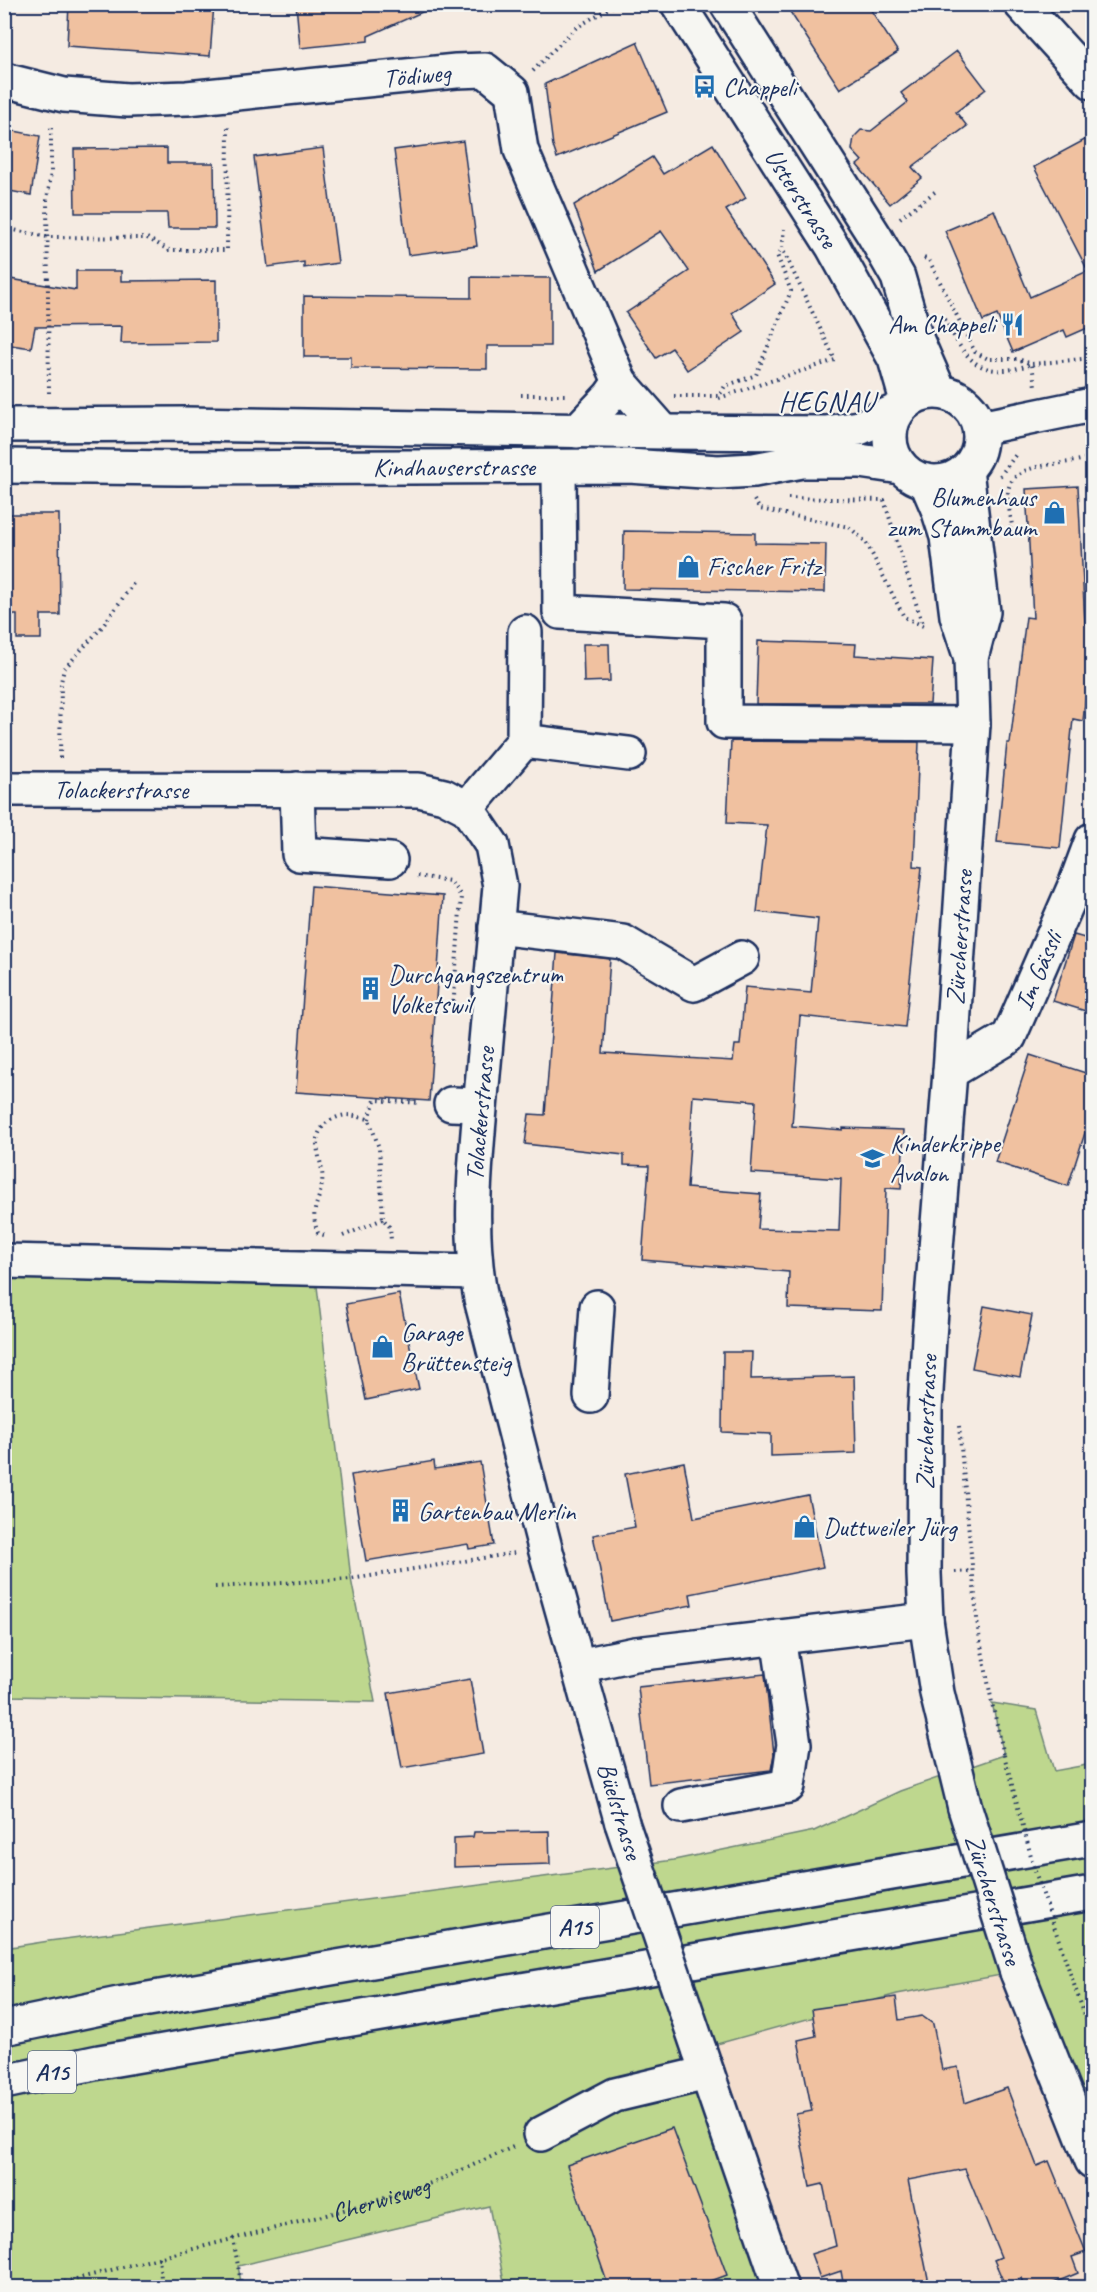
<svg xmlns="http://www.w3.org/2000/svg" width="1097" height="2292" font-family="Caveat,sans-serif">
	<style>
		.built { fill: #f4dece }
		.green { fill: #bed78e; stroke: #6c8376; stroke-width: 1.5 }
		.building { fill: #f0c1a0; stroke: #1b2f5e; stroke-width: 1.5; fill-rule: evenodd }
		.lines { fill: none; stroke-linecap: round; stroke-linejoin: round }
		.minor-casing { stroke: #1b2f5e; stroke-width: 38 }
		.major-casing { stroke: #1b2f5e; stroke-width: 38 }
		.highway-casing { stroke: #1b2f5e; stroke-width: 38 }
		.path { stroke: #1b2f5e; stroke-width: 4; stroke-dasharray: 1.5 4.5; stroke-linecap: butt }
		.minor { stroke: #f6f6f2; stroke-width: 33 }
		.major { stroke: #f6f6f2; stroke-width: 33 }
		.highway { stroke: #f6f6f2; stroke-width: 33 }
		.minor-bridge-casing { stroke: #1b2f5e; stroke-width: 38; stroke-linecap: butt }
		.major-bridge-casing { stroke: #1b2f5e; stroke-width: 38; stroke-linecap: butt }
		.path-bridge { stroke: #1b2f5e; stroke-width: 4; stroke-dasharray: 1.5 4.5; stroke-linecap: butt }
		.minor-bridge { stroke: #f6f6f2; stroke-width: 33 }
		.major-bridge { stroke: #f6f6f2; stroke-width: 33 }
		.labels { text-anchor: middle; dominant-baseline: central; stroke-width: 4.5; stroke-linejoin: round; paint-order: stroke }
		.shield { fill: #f6f6f2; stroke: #5d6b8a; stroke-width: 1.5 }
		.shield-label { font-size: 24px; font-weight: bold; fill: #1b2f5e }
		.street-label { font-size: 26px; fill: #1b2f5e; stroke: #f6f6f2 }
		.poi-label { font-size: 26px; fill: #1b2f5e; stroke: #f6f6f2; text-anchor: start }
		.quarter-label { font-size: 28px; letter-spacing: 1.5px; fill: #1b2f5e; stroke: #f6f6f2 }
	</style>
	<rect width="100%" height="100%" fill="#f5ebe2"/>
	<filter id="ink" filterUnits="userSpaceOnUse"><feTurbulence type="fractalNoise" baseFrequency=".0167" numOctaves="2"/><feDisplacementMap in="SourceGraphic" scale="12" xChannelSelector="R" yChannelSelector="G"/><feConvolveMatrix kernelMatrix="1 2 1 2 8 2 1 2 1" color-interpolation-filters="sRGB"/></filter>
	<g filter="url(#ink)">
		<path class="built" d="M1017 1972 1092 2161V2287H781L699 2049 897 1994Z"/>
		<g class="green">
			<path d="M4 1261 315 1269 351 1579 375 1702 8 1696 4 1673Z"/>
			<path d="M992 1703 1036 1710 1054 1771 1092 1764V2161L1017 1972 897 1994 699 2049 781 2287H505L489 2206 238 2266 242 2287 5 2288V1948L49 1941 674 1860 814 1831 900 1791 1004 1755Z"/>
		</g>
		<g class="building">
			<path d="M69 4H214L210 56 67 46Z"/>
			<path d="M296 4H440L368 36V41L300 48Z"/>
			<path d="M785 4H867L898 52 840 89Z"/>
			<path d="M637 42 667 112 557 158 553 146 545 84Z"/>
			<path d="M957 51 986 89 956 112 967 126 912 167 922 178 890 204 857 165 862 161 852 150 854 137 861 130 871 131 908 102 901 93Z"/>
			<path d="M4 129 40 136 31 195 4 190Z"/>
			<path d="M1092 136V326L1067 337 1064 330 1013 352 997 315 983 321 945 231 994 210 1030 297 1088 271 1034 167Z"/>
			<path d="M463 141 477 246 408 255 394 150Z"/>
			<path d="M713 144 746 198 726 210 775 284 732 313 744 332 687 370 672 348 656 358 626 313 689 271 661 231 598 271 574 205 652 157 663 174Z"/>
			<path d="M167 148V163H214L215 228H168L167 213H75L74 149Z"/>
			<path d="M323 148 338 263 304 268V262L268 267 254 157Z"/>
			<path d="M76 271H121V281L216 280V342L121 343 122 326 35 327 31 348 4 344V278L76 290Z"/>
			<path d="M471 277 550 278V346H487V369L351 368V357H304V296L471 298Z"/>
			<path d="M1078 486 1085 624 1092 625V640L1083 721 1073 719 1060 848 997 842 1007 743H1010L1026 617 1033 618 1026 489Z"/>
			<path d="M4 514H59L60 615H41V639H17V615H4Z"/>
			<path d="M624 531 755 533V543L826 544 825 592 623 589Z"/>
			<path d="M758 641 856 644 855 655 933 660 930 704H756Z"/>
			<path d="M583 644H609L610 681 584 682Z"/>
			<path d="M731 741 919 742 914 866 922 867 905 1027 800 1016 792 1126 843 1130V1128L904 1130 901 1189 886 1188 882 1311 788 1308 789 1272 642 1260 649 1166 624 1165V1155L525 1144 529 1114 545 1115 557 953 610 959 603 1053 733 1061 735 1045H740L745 987 811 993 818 919 757 912 767 825 727 823ZM693 1096 756 1101 751 1173 841 1179 839 1231 758 1229 761 1194 687 1188Z"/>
			<path d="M311 886 443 896 429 1101 296 1092Z"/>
			<path d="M1074 935 1092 940V1013L1053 1001Z"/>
			<path d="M1030 1055 1092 1075V1111L1068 1186 995 1162Z"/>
			<path d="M399 1294 419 1389 366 1400 346 1304Z"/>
			<path d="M984 1306 1032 1315 1020 1377 972 1368Z"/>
			<path d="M723 1352H752L751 1379 854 1376 856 1453 771 1456V1434L722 1432Z"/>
			<path d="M434 1461 435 1469 480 1462 494 1545 469 1549 468 1544 366 1561 351 1475Z"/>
			<path d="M684 1462 694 1518 808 1495 823 1567 690 1594 692 1605 610 1621 593 1535 635 1527 625 1474Z"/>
			<path d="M765 1674 774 1754 771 1770 649 1784 638 1687Z"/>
			<path d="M470 1679 483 1754 402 1768 388 1693Z"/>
			<path d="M549 1831 550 1864 454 1867V1838L473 1837 474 1832Z"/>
			<path d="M896 1997 899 2020 922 2016 933 2024 942 2070 958 2067 965 2103 1007 2088 1037 2166 1049 2161 1086 2252 1072 2257 1078 2273 1042 2288H1025L1021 2278 1005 2285 994 2260 1001 2257 965 2169 908 2180 930 2288H844L841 2271 820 2278 811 2254 836 2246 823 2184 810 2187 796 2114 812 2111 798 2040 816 2036 812 2009Z"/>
			<path d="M672 2128 727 2275 692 2288H609L567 2165Z"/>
		</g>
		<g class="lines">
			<defs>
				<g id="minor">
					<path d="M1021 4 1092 82"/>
					<path id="s2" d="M4 80 64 95 128 100 187 98 456 71 485 70 512 92 521 150 620 382 664 432"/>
					<path d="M980 428 1092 405"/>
					<path d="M577 431 610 396 620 382"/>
					<path d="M559 467 560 612 724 621V722L973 724"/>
					<path d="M524 741 629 754"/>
					<path id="s3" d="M4 789 419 790 444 796 467 808 492 845 500 886C494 953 488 1019 482 1086 476 1158 467 1228 481 1299L545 1548 622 1823"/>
					<path d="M297 789 299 854 390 860"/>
					<path d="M467 808 524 741 525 632"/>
					<path d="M496 927 623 942 694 984 742 958"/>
					<path id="s4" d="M950 1072 1009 1037 1076 883 1092 840"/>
					<path d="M451 1104 480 1105"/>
					<path d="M4 1261 476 1272"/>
					<path d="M591 1396 597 1307"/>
					<path d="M578 1666 635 1654 926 1620"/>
					<path d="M681 1806 788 1786 794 1744 778 1637"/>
					<path d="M699 2049 781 2288"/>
					<path d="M541 2134 615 2095 707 2073"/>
				</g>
				<g id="major">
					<path id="s5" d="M678 4 833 247 895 359 907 401"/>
					<path d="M727 4 874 235 898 277 915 336 939 391"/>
					<circle cx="935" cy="437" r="45"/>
					<path d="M4 425 183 424 664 432 826 433 859 428 898 410"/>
					<path id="s6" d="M4 466 179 468 629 466 718 472 754 470 802 461H860L901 467"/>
					<path d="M926 481 938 509 947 537 957 616 971 658"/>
					<path id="s7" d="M965 1808 937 1693 926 1620 924 1574 925 1410 929 1337 950 1072 973 724 971 658 983 612 966 470"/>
					<path d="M1017 1972 1092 2161"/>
				</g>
				<g id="highway">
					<path d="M4 2028 119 2004 1092 1839"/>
					<path d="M4 2082 99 2062 1092 1893"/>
				</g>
			</defs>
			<use href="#minor" class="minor-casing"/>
			<use href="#major" class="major-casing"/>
			<use href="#highway" class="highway-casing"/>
			<g class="path">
				<path d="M533 71 574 29 616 4"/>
				<path d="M900 218 936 191"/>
				<path d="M4 228 48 237 147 238 169 250H227L228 124"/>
				<path d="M924 258 929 260 975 352 988 359H1018L1032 364 1092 358"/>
				<path d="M945 319C966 362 981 381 1032 364L1035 386"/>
				<path d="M49 393 47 200 51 172V124"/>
				<path d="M521 395H568"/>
				<path d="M674 396H719L725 386 756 375 791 291 777 255 782 248 784 229"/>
				<path d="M719 398 835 360 782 248"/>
				<path d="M1000 476 1017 453"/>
				<path d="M788 498 884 500 923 626"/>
				<path d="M754 500 760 509 849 527 866 542 904 617 923 626"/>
				<path d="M1006 533 1012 526C1011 516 1007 504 1008 493 1010 458 1069 468 1092 456"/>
				<path d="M60 758 61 682 64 669 102 627 135 581"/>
				<path d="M417 876 450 881 461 896 453 1010"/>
				<path d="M369 1119 375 1100 421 1103"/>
				<path d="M324 1235 318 1233C309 1209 319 1205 322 1183 324 1169 318 1158 317 1145 316 1128 330 1117 346 1115 353 1115 362 1118 369 1119L379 1148 383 1219 390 1227 391 1240"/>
				<path d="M343 1236 383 1219"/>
				<path d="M959 1426 978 1629 992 1703 1004 1755"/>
				<path d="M955 1572 972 1571"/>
				<path d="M215 1587 351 1579 515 1553"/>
				<path d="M1078 1996 1092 2035"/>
				<path d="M233 2238 242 2288"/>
				<path d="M159 2257 162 2288"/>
				<path id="s1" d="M41 2288 330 2214 385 2198 440 2180 513 2147"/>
			</g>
			<use href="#minor" class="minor"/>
			<use href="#major" class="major"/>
			<use href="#highway" class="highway"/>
			<defs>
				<path id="minor-bridge" d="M622 1823 699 2049"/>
				<g id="major-bridge">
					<path id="s8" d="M965 1808 1017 1972"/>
				</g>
			</defs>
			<use href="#minor-bridge" class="minor-bridge-casing"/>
			<use href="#major-bridge" class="major-bridge-casing"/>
			<path class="path-bridge" d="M1004 1755 1035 1871 1078 1996"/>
			<use href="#minor-bridge" class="minor-bridge"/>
			<use href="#major-bridge" class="major-bridge"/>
		</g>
	</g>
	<defs>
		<symbol id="bus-bare" viewBox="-9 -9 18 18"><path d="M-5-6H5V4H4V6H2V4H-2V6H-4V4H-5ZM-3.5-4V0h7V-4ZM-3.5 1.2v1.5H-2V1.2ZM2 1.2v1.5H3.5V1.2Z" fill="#1f6fb2" stroke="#f6f6f2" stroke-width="2.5" paint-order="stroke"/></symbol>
		<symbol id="restaurant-bare" viewBox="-9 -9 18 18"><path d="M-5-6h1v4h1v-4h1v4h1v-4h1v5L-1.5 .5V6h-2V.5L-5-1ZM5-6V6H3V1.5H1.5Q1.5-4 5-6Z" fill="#1f6fb2" stroke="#f6f6f2" stroke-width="2.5" paint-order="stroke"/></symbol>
		<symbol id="shop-bare" viewBox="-9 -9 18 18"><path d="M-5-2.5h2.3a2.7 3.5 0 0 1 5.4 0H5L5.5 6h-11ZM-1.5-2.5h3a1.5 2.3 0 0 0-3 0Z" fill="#1f6fb2" stroke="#f6f6f2" stroke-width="2.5" paint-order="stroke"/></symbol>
		<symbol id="building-bare" viewBox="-9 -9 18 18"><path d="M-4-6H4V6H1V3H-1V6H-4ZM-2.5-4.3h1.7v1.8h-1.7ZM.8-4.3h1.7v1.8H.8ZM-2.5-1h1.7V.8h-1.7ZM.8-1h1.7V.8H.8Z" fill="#1f6fb2" stroke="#f6f6f2" stroke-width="2.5" paint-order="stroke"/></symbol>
		<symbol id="school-bare" viewBox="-9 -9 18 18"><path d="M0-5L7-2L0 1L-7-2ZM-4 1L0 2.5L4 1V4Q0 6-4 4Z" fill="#1f6fb2" stroke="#f6f6f2" stroke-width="2.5" paint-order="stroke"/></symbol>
	</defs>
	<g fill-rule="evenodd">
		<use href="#bus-bare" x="688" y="70" width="33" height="33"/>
		<use href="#restaurant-bare" x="996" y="308" width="33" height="33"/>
		<use href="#shop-bare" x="1038" y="496" width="33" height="33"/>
		<use href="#shop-bare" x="672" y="550" width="33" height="33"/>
		<use href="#building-bare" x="354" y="972" width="33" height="33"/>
		<use href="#school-bare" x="856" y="1142" width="33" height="33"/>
		<use href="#shop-bare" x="366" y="1330" width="33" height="33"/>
		<use href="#building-bare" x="384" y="1494" width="33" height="33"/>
		<use href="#shop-bare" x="788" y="1510" width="33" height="33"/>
	</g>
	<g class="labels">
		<g class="shield">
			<rect x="551" y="1906" width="48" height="42" rx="4.5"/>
			<rect x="28" y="2051" width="48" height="42" rx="4.5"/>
		</g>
		<g class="shield-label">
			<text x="575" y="1927">A15</text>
			<text x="52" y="2072">A15</text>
		</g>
		<g class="street-label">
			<text stroke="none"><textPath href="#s2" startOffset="416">Tödiweg</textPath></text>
			<text stroke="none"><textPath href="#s5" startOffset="230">Usterstrasse</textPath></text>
			<text stroke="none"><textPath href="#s6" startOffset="450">Kindhauserstrasse</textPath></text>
			<text stroke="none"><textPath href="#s3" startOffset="117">Tolackerstrasse</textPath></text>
			<text stroke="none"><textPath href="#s7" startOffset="876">Zürcherstrasse</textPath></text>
			<text stroke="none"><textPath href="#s4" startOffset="141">Im Gässli</textPath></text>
			<text transform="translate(480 1114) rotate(-85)">Tolackerstrasse</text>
			<text stroke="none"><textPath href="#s7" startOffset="390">Zürcherstrasse</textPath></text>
			<text transform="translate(620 1811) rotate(73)">Büelstrasse</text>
			<text stroke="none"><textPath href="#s8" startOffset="96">Zürcherstrasse</textPath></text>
			<text stroke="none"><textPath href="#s1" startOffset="351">Cherwisweg</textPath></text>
		</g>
		<g class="poi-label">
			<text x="723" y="87">Chappeli</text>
			<text x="995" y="324" text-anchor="end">Am Chappeli</text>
			<text x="1036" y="497" text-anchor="end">Blumenhaus<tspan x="1036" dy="30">zum Stammbaum</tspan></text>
			<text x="707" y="566">Fischer Fritz</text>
			<text x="388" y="974">Durchgangszentrum<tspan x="388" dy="30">Volketswil</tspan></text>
			<text x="890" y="1143">Kinderkrippe<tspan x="890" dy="30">Avalon</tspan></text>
			<text x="401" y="1332">Garage<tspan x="401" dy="30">Brüttensteig</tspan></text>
			<text x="418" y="1511">Gartenbau Merlin</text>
			<text x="823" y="1527">Duttweiler Jürg</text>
		</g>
		<g class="quarter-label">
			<text x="827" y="401">HEGNAU</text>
		</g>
	</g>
	<rect width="1097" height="2292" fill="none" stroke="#f6f6f2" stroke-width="24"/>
	<rect x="12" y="12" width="1073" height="2268" fill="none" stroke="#1b2f5e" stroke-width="2" filter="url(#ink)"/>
</svg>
